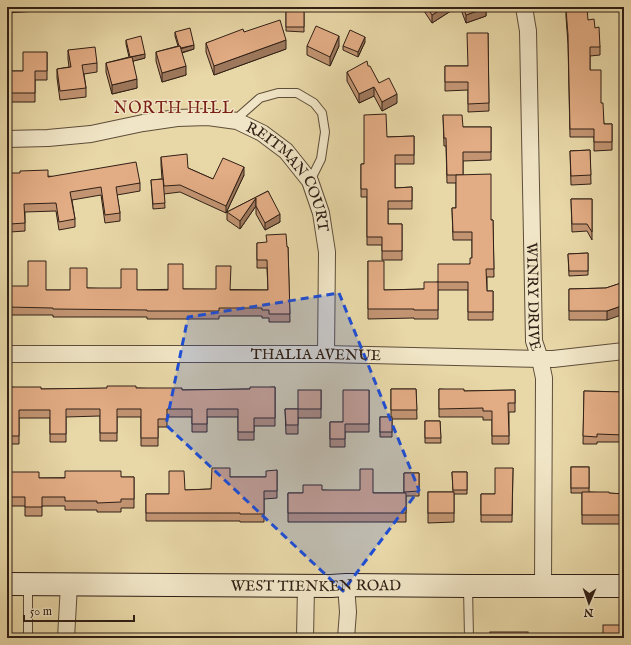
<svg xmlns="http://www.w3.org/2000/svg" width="631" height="645" font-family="'IM FELL English',serif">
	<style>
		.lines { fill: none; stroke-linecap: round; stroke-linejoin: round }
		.service-casing { stroke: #5e4e3a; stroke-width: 10 }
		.minor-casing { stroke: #5e4e3a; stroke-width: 18 }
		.secondary-casing { stroke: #302016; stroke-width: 24 }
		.service { stroke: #f0e5c6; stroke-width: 8 }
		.minor { stroke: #f0e5c6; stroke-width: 16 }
		.secondary { stroke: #f0e5c6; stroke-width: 22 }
		.wall { fill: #c29472; stroke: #302016 }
		.shaded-wall { fill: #9e785c; stroke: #302016 }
		.building { fill: #e2ac84; stroke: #302016 }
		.marked { fill: #1d4ed8; fill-opacity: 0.2; stroke: #1d4ed8; stroke-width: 3; stroke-dasharray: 8 5; stroke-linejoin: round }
		.labels { text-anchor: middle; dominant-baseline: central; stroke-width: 3; stroke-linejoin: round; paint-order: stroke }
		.street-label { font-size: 15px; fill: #302016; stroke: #f0e5c6 }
		.neighbourhood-label { font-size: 16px; letter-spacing: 1px; fill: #7a1f14; stroke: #f0e5c6 }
	</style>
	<rect width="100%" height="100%" fill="#e8d7a7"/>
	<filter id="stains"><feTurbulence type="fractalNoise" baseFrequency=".005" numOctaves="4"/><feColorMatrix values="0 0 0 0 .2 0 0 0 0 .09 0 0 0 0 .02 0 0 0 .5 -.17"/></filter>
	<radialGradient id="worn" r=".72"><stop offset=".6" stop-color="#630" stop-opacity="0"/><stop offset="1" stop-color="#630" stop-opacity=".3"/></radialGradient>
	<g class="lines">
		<defs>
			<g id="service">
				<path d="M235 120 260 98 278 93H297L314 103 322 113 325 132 321 159 310 181"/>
				<path d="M468 587 469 638"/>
				<path d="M28 638V586"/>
			</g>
			<g id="minor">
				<path id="s1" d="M524 7 528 31 534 341 540 359 544 378 543 586"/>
				<path id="s2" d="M7 139 48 138 91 134 143 123 177 118 208 117 237 121 262 133 286 151 310 181 321 213 327 252 326 354"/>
				<path id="s3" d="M7 354H326L540 359H553L624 351"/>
				<path d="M66 638 69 585"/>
				<path d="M305 638 306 586"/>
				<path d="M346 638 348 612 346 585"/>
			</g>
			<g id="secondary">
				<path id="s4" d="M7 584 331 586 346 585 468 586H624"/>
			</g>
		</defs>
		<use href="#service" class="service-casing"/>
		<use href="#minor" class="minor-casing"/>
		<use href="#secondary" class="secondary-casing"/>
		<use href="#service" class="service"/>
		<use href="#minor" class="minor"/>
		<use href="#secondary" class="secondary"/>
	</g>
	<g class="wall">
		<path d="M7 7H37V11L7 13Z"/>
		<path d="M424 7H457L432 23 424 11Z"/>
		<path d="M460 7H486V16L466 23Z"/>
		<path d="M286 8 304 9V32L286 31Z"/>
		<path d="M566 9 588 20 595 28 600 47V55L590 56V70L601 103 604 124H612V150L594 151V137H570L568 44 566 17Z"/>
		<path d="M175 32 194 49 182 53 186 75 162 82 156 61V52L178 46 175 36Z"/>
		<path d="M244 32 286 49 261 58 214 75 206 52V43Z"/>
		<path d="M488 33 489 111 468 112V90L445 91V66H468Z"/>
		<path d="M126 40 145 58 133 61 137 88 112 94 106 72V63L129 57 126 44Z"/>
		<path d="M365 42 358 57 343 50V46Z"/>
		<path d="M307 46H339L330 66 307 55Z"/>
		<path d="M68 50 97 63V72L84 74 86 88V97L60 100 57 78V69L69 67 68 59Z"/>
		<path d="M47 52V80H35V102H7V71H23Z"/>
		<path d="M368 66 379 83 397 103 382 111 374 96 359 103 347 81V72Z"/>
		<path d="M443 115 463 127H491V160L463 161V175L491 220H493L494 277H487V291H493V320H468V290H438V319H414V318L368 319V261L384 290 424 289 470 264 472 258V240H453L452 208H456V183H447L446 146H444Z"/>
		<path d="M414 136V164H395V188L412 187V209H388V224H402V260H382V245H367V197H361V164H364L387 137Z"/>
		<path d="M590 150 591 184 571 185 570 151Z"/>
		<path d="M161 157 188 168 213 179 244 175 226 213 180 192 164 194 165 208 153 209 151 180 162 179 161 165Z"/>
		<path d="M7 173 140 183V191L117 195 120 213V221L105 223 101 195 72 200 75 219V227L59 230 56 211 25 212V231L10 232 9 203H7Z"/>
		<path d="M268 191 280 222 265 230 256 214V206L240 229 227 220V212Z"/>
		<path d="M571 199H592V240L587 231 572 232Z"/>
		<path d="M257 243 288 247 290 322H269V318H262V316H219V319H147V317H53V315H7V286L46 290H70L87 288 137 290 183 289 268 290 267 268H257Z"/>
		<path d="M588 253V275L569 276 568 254Z"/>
		<path d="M624 282 607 320H569V289L606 288Z"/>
		<path d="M7 387 41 389 136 388 182 390 250 389 275 387V426H254V440H238V417H207V432H192V417H167V427H158V446H141V417H117V441H100V416L66 417V442H50V418H19V444H7Z"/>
		<path d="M391 389H416L417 419H392V437H380V417H391Z"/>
		<path d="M439 389 464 391 515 390V412H509V444H492V420H483V417H439Z"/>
		<path d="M321 390V418H298V417V434H286L285 409H298Z"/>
		<path d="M369 390V432H345V447H330V422H343Z"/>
		<path d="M584 391 624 392V442H597V444H583Z"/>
		<path d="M425 421H440L441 443H425Z"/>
		<path d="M571 467H589V492L624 494V524H582V493H571Z"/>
		<path d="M513 468 512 522H481V494H495Z"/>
		<path d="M277 470V498L264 499V522H240V521H146V494H169L185 490 211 489 230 477H266Z"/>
		<path d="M9 472 39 478 134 477V508H121V512H97V510H65V506H42V516H25V506H9Z"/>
		<path d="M452 472H467V494H454V522L428 523V492H453Z"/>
		<path d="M404 473H419V496H406V522H288V493H303L322 490 373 493H404Z"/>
	</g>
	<g class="shaded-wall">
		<path d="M445 7H457L432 23V15Z"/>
		<path d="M486 8V16L466 23V15Z"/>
		<path d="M339 36V46L330 66V57Z"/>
		<path d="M365 37V42L358 57V52Z"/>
		<path d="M286 40V49L261 58 214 75V66L261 49Z"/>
		<path d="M194 45V49L180 53V49Z"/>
		<path d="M145 54V58L130 62V57Z"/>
		<path d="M186 66V75L162 82V73Z"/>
		<path d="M137 79V88L112 94V85Z"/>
		<path d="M374 87V96L359 103V94Z"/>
		<path d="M397 94V103L382 111V102Z"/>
		<path d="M244 167V175L226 213V206Z"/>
		<path d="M256 198V206L240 229V221Z"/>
		<path d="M280 214V222L265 230V223Z"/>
		<path d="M624 305V314L607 320V311Z"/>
	</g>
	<g class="building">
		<path d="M427 7H445L432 15Z"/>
		<path d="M463 7H486V8L466 15Z"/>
		<path d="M286 8 304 9V27H286Z"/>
		<path d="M587 8 588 20 594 19 595 28 599 27 600 47H590V70H601V103H603L604 124H612V142H594V129H570L568 35 566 9Z"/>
		<path d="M280 20 286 40 261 49 214 66 206 43 243 29 244 32Z"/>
		<path d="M316 26 339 36 330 57 307 46Z"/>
		<path d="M190 28 194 45 181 48 180 46H179L175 32Z"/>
		<path d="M350 30 365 37 358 52 343 46Z"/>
		<path d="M467 33H488L489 103 468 104V82H445V66H468Z"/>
		<path d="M141 36 145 54 130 57 126 40Z"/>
		<path d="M180 46 186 66 162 73 156 52Z"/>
		<path d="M95 47 97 63 82 65 86 88 60 91 57 69 71 67 68 50Z"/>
		<path d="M23 52H47V71H35V93H7V71H23Z"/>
		<path d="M132 57 137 79 112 85 106 63Z"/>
		<path d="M367 61 368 66H370L379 83 389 78 397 94 382 102 374 87 359 94 347 72Z"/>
		<path d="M386 114 387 137 414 136V155H395V188L412 187V201H388V224H402V251H382V237H367V189H361V164H364V115Z"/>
		<path d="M443 115H462L463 127H491V152H463V175H447L446 138H444Z"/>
		<path d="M590 150 591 175 571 176 570 151Z"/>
		<path d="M187 154 188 168 213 179 223 158 244 167 226 206 180 185 164 186 161 157Z"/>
		<path d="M136 162 140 183 116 187 120 213 105 215 101 187 70 192 75 219 59 222 56 203 24 204 25 223 10 224 9 195H7V173H20V171L48 170V177Z"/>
		<path d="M491 174V220H493L494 269H486L487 291H493V312H468V282H438V264H470V258H472V232H453L452 208H456V175Z"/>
		<path d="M163 179 165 203 153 204 151 180Z"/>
		<path d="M268 191 280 214 265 223 256 206V198L240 221 227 212Z"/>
		<path d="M571 199H592V232L587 224H572Z"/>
		<path d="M286 234 287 247H288L290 314H269V310H262V308H219V311H147V310L53 309V308L7 307V286H28V261H46V290H70V268H87V288H121V269H137V290H168V264H183V289H216V266H231L230 290H268L267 260H257V243L267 242 266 235Z"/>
		<path d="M588 253V271H569L568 254Z"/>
		<path d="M368 261H384V290L424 289V282H438V310H414V309H368Z"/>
		<path d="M624 282V305L607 311H569V289L606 288Z"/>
		<path d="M107 386H136V388H182V390L250 389V387H275V418H254V432H238V409H207V424H192V409H167V419H158V438H141V409H117V433H100V409H66V434H50V410H19V436H7V387H41V389L107 388Z"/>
		<path d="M391 389H416L417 410H391Z"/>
		<path d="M439 389H464V391L515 390V403H508L509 436H492V411H483V408L439 409Z"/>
		<rect x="298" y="390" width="23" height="19"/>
		<path d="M343 390H369V424H345V439H330V422H343Z"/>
		<path d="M584 391 624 392V435L597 434V437L583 436Z"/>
		<path d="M285 409H298V425H286Z"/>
		<rect x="380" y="417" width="12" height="15"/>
		<path d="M425 421H440L441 438H425Z"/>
		<rect x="571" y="467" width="18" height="21"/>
		<path d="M212 468H230V477H266V471L277 470V491H264V514H240V513H146V494H169V471H184L185 490 211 489Z"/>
		<path d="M495 468H513L512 515H481V494H495Z"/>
		<path d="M360 469H373V493H406V513H288V493H303V485H322V490H360Z"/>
		<path d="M65 471H121V477H134V499H121V502L97 503V501H65V497H42V507H25V497H9V472H39V478H65Z"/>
		<path d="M452 472H467V490H453Z"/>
		<path d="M404 473H419V491L404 492Z"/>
		<rect x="428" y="492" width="26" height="21"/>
		<path d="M582 492H609V493L624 494V515H582Z"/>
		<rect x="603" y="625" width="21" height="13"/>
		<rect x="490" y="632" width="38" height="6"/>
	</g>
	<path class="marked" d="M339 293 419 490 343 591 166 425 188 317Z"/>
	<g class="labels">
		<g class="street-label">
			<text stroke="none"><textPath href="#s2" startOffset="312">REITMAN COURT</textPath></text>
			<text stroke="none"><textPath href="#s1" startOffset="290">WINRY DRIVE</textPath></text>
			<text stroke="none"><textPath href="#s3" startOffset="309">THALIA AVENUE</textPath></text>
			<text stroke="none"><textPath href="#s4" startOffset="309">WEST TIENKEN ROAD</textPath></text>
		</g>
		<g class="neighbourhood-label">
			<text x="174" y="109">NORTH HILL</text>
		</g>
	</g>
	<rect width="631" height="645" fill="none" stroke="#e8d7a7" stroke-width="24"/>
	<rect x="8" y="8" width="615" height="629" fill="none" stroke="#302016" stroke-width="2"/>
	<rect x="12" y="12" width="607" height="621" fill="none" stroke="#302016"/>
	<g transform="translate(589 603) rotate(182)" stroke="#f0e5c6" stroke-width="3" paint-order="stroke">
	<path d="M0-3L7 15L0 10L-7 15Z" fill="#302016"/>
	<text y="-6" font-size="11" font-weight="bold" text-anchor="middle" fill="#302016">N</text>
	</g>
	<path d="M24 615v6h110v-6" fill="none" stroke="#302016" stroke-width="2"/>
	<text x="30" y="615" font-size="12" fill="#302016" stroke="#f0e5c6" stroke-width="3" paint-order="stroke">50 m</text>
	<rect width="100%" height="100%" filter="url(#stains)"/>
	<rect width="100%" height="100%" fill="url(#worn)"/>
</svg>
